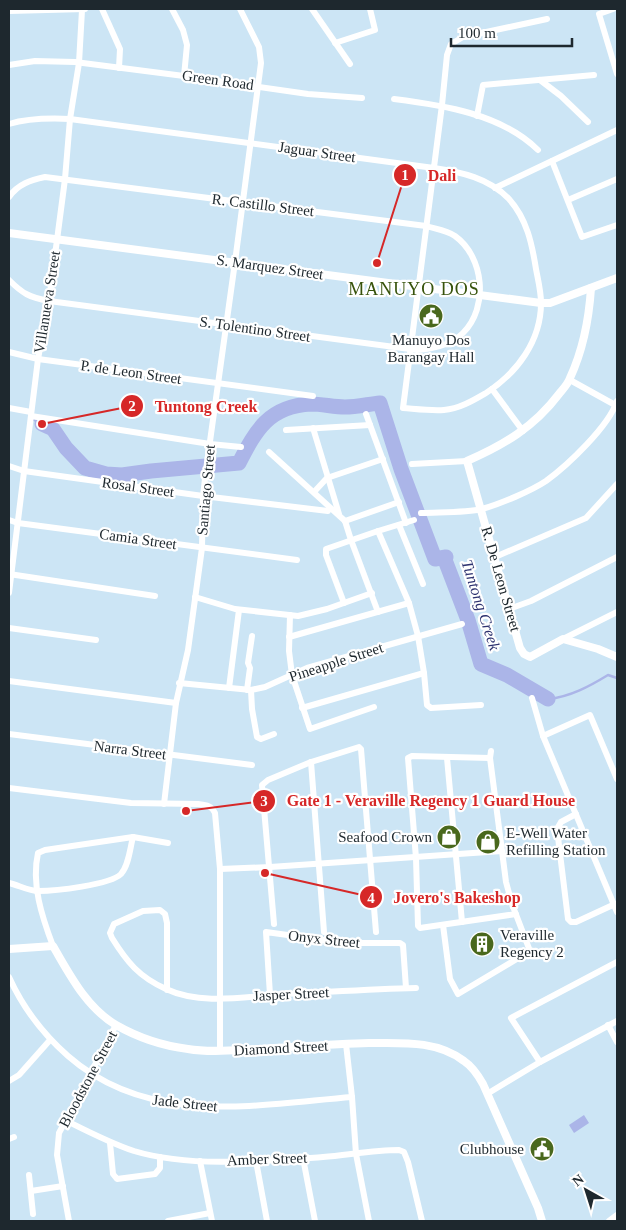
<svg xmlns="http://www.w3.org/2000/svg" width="626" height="1230" font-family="Georgia,serif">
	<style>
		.water { fill: #abb5e8 }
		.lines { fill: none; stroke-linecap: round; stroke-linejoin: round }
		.stream { stroke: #abb5e8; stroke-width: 2.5 }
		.river { stroke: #abb5e8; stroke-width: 15 }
		.minor { stroke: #fff; stroke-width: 6 }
		.tertiary { stroke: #fff; stroke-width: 8 }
		.labels { text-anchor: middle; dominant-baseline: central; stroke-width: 4.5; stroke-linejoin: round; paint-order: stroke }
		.street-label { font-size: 15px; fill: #1e282e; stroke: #fff }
		.poi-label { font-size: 15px; fill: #1e282e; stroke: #fff; text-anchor: start }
		.water-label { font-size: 16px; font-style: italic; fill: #2e3370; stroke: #fff }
		.quarter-label { font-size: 18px; letter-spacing: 1px; fill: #37530c; stroke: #fff }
		.leader { fill: none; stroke: #d62828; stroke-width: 2 }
		.callout-dot { fill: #d62828; stroke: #fff; stroke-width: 2 }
		.mark-label { font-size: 15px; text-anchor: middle; font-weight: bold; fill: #fff }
		.callout-label { font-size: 16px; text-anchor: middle; font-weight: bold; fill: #d62828; stroke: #fff; stroke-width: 4.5; stroke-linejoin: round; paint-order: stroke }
	</style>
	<rect width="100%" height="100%" fill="#cce5f5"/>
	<path class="water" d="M584 1115 589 1123 574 1133 569 1125Z"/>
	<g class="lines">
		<g class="stream">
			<path d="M32 419 42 424"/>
			<path d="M548 699C570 697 590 686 608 675L617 678"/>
		</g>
		<path class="river" d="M42 424 53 429 66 448 85 468 106 474 122 475 151 471 239 463C256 430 269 406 311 404 322 404 334 407 345 407 357 407 369 404 380 403L401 469 435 559 446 557 445 560 468 620 481 664 507 675 548 699"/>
		<g class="minor">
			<path d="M102 9 120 49 119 68"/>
			<path d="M172 9 183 30 187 45 184 76"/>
			<path d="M312 9 350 64"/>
			<path d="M613 9 599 14 617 74"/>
			<path d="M9 11 85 9"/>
			<path d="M335 43 375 30 370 9"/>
			<path d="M9 65 35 61 75 62 184 76 308 94 362 98"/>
			<path d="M540 80 561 96 588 122"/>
			<path d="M394 99C442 105 502 114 538 150"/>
			<path d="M477 116 483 85 594 75"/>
			<path d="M9 124C29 118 49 118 70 119L434 168C461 172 489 178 509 199 527 219 532 244 536 269 538 280 541 291 541 303 541 341 517 373 486 393 474 400 459 409 444 410 431 411 416 409 403 408L442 105 447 55 451 44 463 37 547 19"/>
			<path d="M552 161 582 237 617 225"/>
			<path d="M495 188 617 130"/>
			<path d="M9 197C18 184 31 180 45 177L426 226C435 229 446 230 455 236 484 257 489 307 463 333 451 345 434 349 417 350L49 301C29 297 23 294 9 280"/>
			<path d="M568 200 617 179"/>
			<path d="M9 352 38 359 313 396"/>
			<path d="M570 380 617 406"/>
			<path d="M492 389 523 431"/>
			<path d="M9 408 31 412"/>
			<path d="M366 414 406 523"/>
			<path d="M31 416 210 444 241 447"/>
			<path d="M313 428 339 514"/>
			<path d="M286 430 370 425"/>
			<path d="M269 452 345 521"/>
			<path d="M412 464 467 461"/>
			<path d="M9 466 24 471 203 496 328 511"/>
			<path d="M314 492 327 478 383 459"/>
			<path d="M421 513C439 512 466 513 482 509 500 504 531 491 546 481 568 465 609 426 617 401"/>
			<path d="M9 520 18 523 297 560"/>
			<path d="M345 521 351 540 378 612"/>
			<path d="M345 521 399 502"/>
			<path d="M399 525 423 584"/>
			<path d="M378 531 409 603 418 636 424 673 427 705 431 708 481 705"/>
			<path d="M495 557 586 518 617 484"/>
			<path d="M9 574 155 596"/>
			<path d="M9 593 38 359 49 301 65 179 70 119 79 63 82 10"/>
			<path d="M195 597 235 609 298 616 327 609 372 593"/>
			<path d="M344 603 326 555V549L378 531 414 520"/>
			<path d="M509 609 531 601 617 557"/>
			<path d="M290 615 289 651 292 675 310 729 374 707"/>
			<path d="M9 628 96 640"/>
			<path d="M289 637 409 603"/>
			<path d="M563 639 617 612"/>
			<path d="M9 681 176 703"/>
			<path d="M179 683 251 690 265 687 307 668 462 624"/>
			<path d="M229 688 239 610"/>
			<path d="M247 690 250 668 248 663 252 636"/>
			<path d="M251 690 252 709 257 737 261 739 274 734"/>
			<path d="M532 698 543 736 617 912"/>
			<path d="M302 708 424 673"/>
			<path d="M9 734 252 765"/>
			<path d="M543 736 590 715 617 779"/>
			<path d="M447 758 462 922"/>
			<path d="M490 758 412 756 408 758 416 858 418 926 420 928 516 914"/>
			<path d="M311 762 324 932"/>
			<path d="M9 788 131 803 198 804C206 805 211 805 215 813L220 869V1051"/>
			<path d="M164 804 176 703 188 650 202 548 203 496 206 470 235 262 261 63 259 47 240 9"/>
			<path d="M576 814 561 822 557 829 568 919 571 922H576L615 904"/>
			<path d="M220 869 270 867 502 851"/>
			<path d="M9 883C18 885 29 891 38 891 55 891 110 885 121 874 129 865 130 848 133 837"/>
			<path d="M274 924 262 785 268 780 311 762 359 747 361 749 376 932"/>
			<path d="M443 925 450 979 458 994 530 951 512 904 506 882 490 758 491 751"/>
			<path d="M53 946C42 917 31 884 38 853L45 850 133 837 168 843"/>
			<path d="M9 977C23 1008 43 1034 68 1056 149 1127 254 1105 352 1097"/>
			<path d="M167 990V923L165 914 160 910 143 911 114 924 110 933 112 938C127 962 139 977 166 989 202 1006 248 996 286 994 329 992 373 989 416 988"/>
			<path d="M270 995 266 932 345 943H400L403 945 406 988"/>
			<path d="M608 1025 617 1042"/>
			<path d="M346 1044 352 1097 356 1154 369 1221"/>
			<path d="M540 1062 511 1018 617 962"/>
			<path d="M9 1081 19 1075 50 1040"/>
			<path d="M487 1094 540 1062 617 1021"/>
			<path d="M65 1120C87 1131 110 1143 134 1151 190 1168 265 1161 323 1157 348 1155 374 1150 399 1150L404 1152 408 1162 422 1221"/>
			<path d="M9 1139 14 1137"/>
			<path d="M110 1143 113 1174 117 1179 155 1174 160 1168V1157"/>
			<path d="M303 1158 315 1221"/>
			<path d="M200 1161 212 1221"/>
			<path d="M256 1161 267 1221"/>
			<path d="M29 1175 33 1214"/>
			<path d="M31 1191 63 1186"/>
			<path d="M69 1221 57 1155 59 1133 116 1025"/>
			<path d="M168 1221 210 1213"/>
			<path d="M609 1221 617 1215"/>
		</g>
		<g class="tertiary">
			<path d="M9 233 541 303H550L617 278"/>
			<path d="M591 288C589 319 583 350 570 378 568 384 563 389 559 394 534 427 504 445 467 461L520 648 524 654 530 657 563 639 598 649 617 657"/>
			<path d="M9 949 53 946C70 975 86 1007 116 1025 137 1037 164 1046 188 1049 211 1053 236 1050 260 1049 296 1047 333 1044 369 1043 401 1043 437 1040 464 1061 473 1067 478 1075 483 1084L538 1208 542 1221"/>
		</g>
	</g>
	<defs>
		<symbol id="civic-disc" viewBox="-11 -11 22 22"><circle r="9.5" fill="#49681d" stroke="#fff"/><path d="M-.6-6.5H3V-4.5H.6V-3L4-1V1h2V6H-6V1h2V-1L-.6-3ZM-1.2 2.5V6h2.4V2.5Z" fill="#fff"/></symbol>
		<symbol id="shop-disc" viewBox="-11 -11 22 22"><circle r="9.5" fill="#49681d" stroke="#fff"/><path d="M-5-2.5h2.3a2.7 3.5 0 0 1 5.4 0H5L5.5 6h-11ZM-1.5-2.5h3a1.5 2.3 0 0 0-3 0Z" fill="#fff"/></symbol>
		<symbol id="building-disc" viewBox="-11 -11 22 22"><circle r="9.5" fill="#49681d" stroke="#fff"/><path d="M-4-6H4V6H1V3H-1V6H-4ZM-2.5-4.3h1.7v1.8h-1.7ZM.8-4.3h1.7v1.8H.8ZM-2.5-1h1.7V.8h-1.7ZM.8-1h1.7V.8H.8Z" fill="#fff"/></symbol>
	</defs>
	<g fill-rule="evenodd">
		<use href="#civic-disc" x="417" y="302" width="28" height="28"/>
		<use href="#shop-disc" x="435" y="823" width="28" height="28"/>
		<use href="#shop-disc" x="474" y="828" width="28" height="28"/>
		<use href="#building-disc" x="468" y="930" width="28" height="28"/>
		<use href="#civic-disc" x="528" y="1135" width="28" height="28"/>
	</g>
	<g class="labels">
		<g class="street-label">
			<text transform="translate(218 80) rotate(8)">Green Road</text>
			<text transform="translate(317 152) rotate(8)">Jaguar Street</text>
			<text transform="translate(263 205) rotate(7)">R. Castillo Street</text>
			<text transform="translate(270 267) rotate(8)">S. Marquez Street</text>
			<text transform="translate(47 302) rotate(-81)">Villanueva Street</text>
			<text transform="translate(255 329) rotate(8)">S. Tolentino Street</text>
			<text transform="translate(131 372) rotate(8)">P. de Leon Street</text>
			<text transform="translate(138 487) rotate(8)">Rosal Street</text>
			<text transform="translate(206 490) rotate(-85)">Santiago Street</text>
			<text transform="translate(138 539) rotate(8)">Camia Street</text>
			<text transform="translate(501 579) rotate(74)">R. De Leon Street</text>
			<text transform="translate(336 662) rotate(-18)">Pineapple Street</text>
			<text transform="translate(130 750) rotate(7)">Narra Street</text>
			<text transform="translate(324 939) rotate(6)">Onyx Street</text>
			<text transform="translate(291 994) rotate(-3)">Jasper Street</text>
			<text transform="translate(281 1048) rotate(-3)">Diamond Street</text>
			<text transform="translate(88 1079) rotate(-62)">Bloodstone Street</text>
			<text transform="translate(185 1103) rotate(6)">Jade Street</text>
			<text transform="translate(267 1159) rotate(-2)">Amber Street</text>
		</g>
		<g class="poi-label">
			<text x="431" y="340" text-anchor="middle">Manuyo Dos<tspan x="431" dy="17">Barangay Hall</tspan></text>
			<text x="506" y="833">E-Well Water<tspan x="506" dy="17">Refilling Station</tspan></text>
			<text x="432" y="837" text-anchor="end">Seafood Crown</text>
			<text x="500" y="935">Veraville<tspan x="500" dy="17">Regency 2</tspan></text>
			<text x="524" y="1149" text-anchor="end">Clubhouse</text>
		</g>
		<g class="water-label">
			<text transform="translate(481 605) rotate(72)">Tuntong Creek</text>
		</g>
		<g class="quarter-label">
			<text x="414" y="289">MANUYO DOS</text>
		</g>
	</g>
	<path class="leader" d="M377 263L405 175M42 424L132 406M186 811L264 801M265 873L371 897"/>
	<g class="callout-dot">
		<circle cx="377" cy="263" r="5"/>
		<circle cx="42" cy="424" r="5"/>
		<circle cx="186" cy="811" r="5"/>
		<circle cx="265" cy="873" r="5"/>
		<circle cx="405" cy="175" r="12"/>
		<circle cx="132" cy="406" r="12"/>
		<circle cx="264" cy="801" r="12"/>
		<circle cx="371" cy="897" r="12"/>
	</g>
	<g class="mark-label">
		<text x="405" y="180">1</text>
		<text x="132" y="411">2</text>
		<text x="264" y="806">3</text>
		<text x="371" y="903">4</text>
	</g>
	<g class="callout-label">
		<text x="442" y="181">Dali</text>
		<text x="206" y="412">Tuntong Creek</text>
		<text x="431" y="806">Gate 1 - Veraville Regency 1 Guard House</text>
		<text x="457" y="903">Jovero's Bakeshop</text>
	</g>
	<rect width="626" height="1230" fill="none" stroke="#1e282e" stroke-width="20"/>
	<g transform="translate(586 1190) rotate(321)" stroke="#ffffff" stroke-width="4" paint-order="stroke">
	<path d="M0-4L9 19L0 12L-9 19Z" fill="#1e282e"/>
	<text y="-8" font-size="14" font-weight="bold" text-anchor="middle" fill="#1e282e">N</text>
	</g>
	<path d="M451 38v8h121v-8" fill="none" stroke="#1e282e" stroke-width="2.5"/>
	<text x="458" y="38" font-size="15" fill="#1e282e" stroke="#ffffff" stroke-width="4" paint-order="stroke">100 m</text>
</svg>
